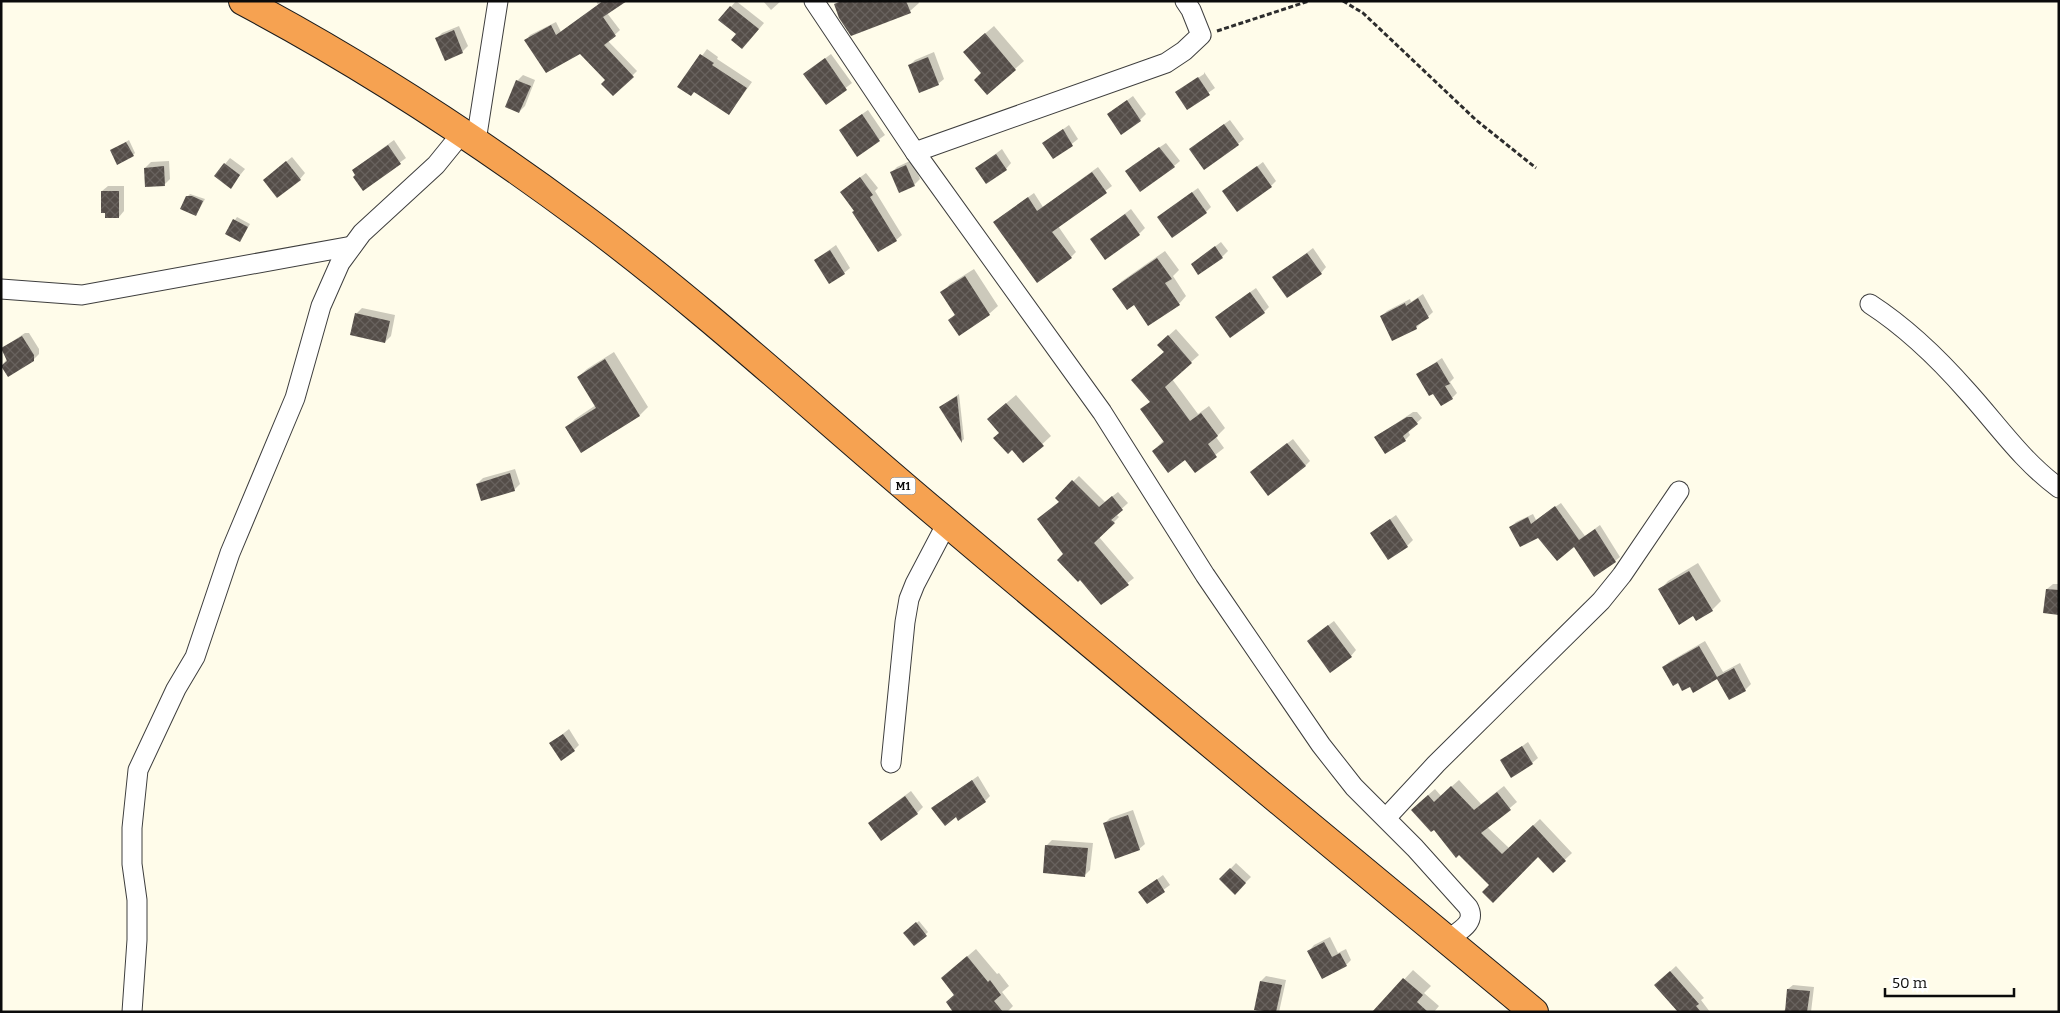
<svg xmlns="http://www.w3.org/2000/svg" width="2060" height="1013" font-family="Bitter,serif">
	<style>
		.shadow { fill: #0003 }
		.building { fill: url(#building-cross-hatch) }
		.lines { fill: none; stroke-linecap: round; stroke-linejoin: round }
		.street-casing { stroke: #3e3e3e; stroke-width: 21 }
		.highway-casing { stroke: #1c1c1c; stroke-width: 30 }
		.path { stroke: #2d2d2d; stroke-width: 3; stroke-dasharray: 5 2.5; stroke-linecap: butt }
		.street { stroke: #fff; stroke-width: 19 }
		.highway { stroke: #f6a251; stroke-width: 28 }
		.labels { text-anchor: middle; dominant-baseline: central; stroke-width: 5; stroke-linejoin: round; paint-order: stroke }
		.shield { fill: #fff; stroke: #545454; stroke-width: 1 }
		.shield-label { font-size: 11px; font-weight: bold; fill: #0b0b0b }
	</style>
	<defs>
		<pattern id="building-cross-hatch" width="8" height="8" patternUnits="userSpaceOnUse" patternTransform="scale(1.25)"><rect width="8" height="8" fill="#544d48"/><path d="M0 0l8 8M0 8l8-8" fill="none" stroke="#68625e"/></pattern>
	</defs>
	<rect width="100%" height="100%" fill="#fffcea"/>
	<g class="shadow">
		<path d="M596 1H623L607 13 620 30 608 41 637 71 613 95 607 80 580 52 526 40 530 35 556 22 561 32 598 5Z"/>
		<path d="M736 1 764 23 748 42 720 20Z"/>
		<path d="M763 1H781L771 10Z"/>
		<path d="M839 1H918L919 3 910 11 835 5Z"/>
		<path d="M459 26 468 46 462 52 437 38 442 33Z"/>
		<path d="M994 26 1024 61 1015 69 982 73 973 44Z"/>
		<path d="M707 49 718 57 717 59 752 82 729 114 695 91 679 87Z"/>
		<path d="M934 52 944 79 938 84 910 65 915 60Z"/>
		<path d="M831 54 852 83 826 103 811 69Z"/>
		<path d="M1204 72 1215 88 1187 108 1177 92 1204 74Z"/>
		<path d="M523 75 535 80 525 106 519 112 517 81Z"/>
		<path d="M1133 96 1146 114 1140 120 1108 114Z"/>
		<path d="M868 110 885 135 858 155 846 125Z"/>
		<path d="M1230 120 1244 139 1238 144H1196Z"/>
		<path d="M1069 125 1078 139 1054 158 1044 143Z"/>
		<path d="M129 140 135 153 133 155 112 150Z"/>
		<path d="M394 140 406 158 363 189 353 170Z"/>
		<path d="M1166 143 1180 161 1174 166H1132Z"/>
		<path d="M1002 149 1011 163 1006 169 977 168Z"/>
		<path d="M292 157 305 173 300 179 270 175Z"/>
		<path d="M230 158 245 169 230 187 215 176Z"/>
		<path d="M912 160 920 179 914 185 892 172 897 167Z"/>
		<path d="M169 161 170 179 165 184 145 168 151 162Z"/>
		<path d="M1263 162 1276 181 1271 186 1224 191Z"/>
		<path d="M1098 167 1112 186 1058 226 1076 252 1071 257 994 222 1034 193 1043 207Z"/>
		<path d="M866 173 878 188 875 191 902 235 896 240 855 211 847 187Z"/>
		<path d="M108 186H124V211L119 217 102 191Z"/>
		<path d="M1198 188 1211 207 1206 212 1158 217Z"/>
		<path d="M190 194 205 199 196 215 187 197Z"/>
		<path d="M1131 209 1145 228 1139 234 1092 239Z"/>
		<path d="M237 217 250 224 240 241 226 233Z"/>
		<path d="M1221 242 1228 251 1222 257 1192 264Z"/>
		<path d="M836 245 850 268 844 273 815 260Z"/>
		<path d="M1313 248 1326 267 1321 273 1274 278Z"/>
		<path d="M1165 251 1179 270 1173 276 1186 296 1179 304 1134 303 1114 289 1122 281Z"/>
		<path d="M974 269 998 306 989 314 950 320 955 314 942 293 950 284Z"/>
		<path d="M1256 288 1269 307 1264 312H1222Z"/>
		<path d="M1423 294 1433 312 1417 327 1393 339 1382 316 1387 311 1410 299 1411 302Z"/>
		<path d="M362 308 395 315 391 336 385 342 356 314Z"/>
		<path d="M1176 329 1199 355 1172 379 1198 414 1209 406 1225 428 1216 437 1224 448 1195 471 1185 458 1153 451 1164 440 1141 410 1151 401 1141 372 1165 351 1167 337Z"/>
		<path d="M25 333H29L39 349V354L33 360 8 375 2 365 7 359 1 349Z"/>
		<path d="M614 352 648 407 640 415 582 452 566 428 575 419 596 405 578 377 587 369Z"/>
		<path d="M1442 358 1454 378 1450 382 1457 393 1452 398 1418 374Z"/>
		<path d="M959 394 964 439 962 441 940 407Z"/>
		<path d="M1016 395 1051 436 1023 462 1000 433 997 411Z"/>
		<path d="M1413 412H1417L1422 418 1408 431 1410 435 1405 440 1376 437Z"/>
		<path d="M1293 439 1310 461 1305 466 1256 467Z"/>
		<path d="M515 469 520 484 514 490 477 484 483 478Z"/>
		<path d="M1079 476 1105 502 1118 492 1128 503 1116 514 1119 517 1099 537 1134 578 1102 603 1039 519 1060 501 1056 498Z"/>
		<path d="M1561 503 1585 536 1600 525 1620 557 1615 561 1575 545 1511 527 1516 522 1533 514 1536 520Z"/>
		<path d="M1396 515 1413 540 1407 546 1371 533Z"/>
		<path d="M1698 563 1721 601 1712 610 1693 615 1660 590 1668 581Z"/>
		<path d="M2053 584H2059V614L2047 589Z"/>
		<path d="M1334 621 1356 650 1351 656 1314 636Z"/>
		<path d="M1705 641 1723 672 1740 663 1751 684 1745 690 1718 677 1690 685 1678 681 1664 667 1669 662Z"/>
		<path d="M569 729 579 745 574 750 550 744Z"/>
		<path d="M1528 742 1538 758 1532 763 1502 760Z"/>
		<path d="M978 776 990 796 985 801 958 819 956 815 933 808Z"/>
		<path d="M1459 780 1481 804 1504 786 1517 802 1487 827 1509 848 1540 819 1572 853 1553 871 1538 855 1491 885 1419 803 1435 789 1441 796Z"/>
		<path d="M911 791 923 807 917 813 875 818Z"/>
		<path d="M1133 810 1145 844 1139 849 1104 824 1110 818Z"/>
		<path d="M1052 840 1093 843 1090 870 1085 875 1046 846Z"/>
		<path d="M1236 863 1251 877 1235 893 1221 879Z"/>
		<path d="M1163 875 1170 885 1147 902 1140 892Z"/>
		<path d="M919 921 928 932 914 945 907 931Z"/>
		<path d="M1330 937 1338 953 1346 949 1351 960 1346 965 1309 951 1314 945Z"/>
		<path d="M976 949 997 974 999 973 1009 986 1002 992 1013 1006 1007 1012H966L942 978Z"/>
		<path d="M1676 966 1704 998 1701 1000 1710 1012H1680L1662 979Z"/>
		<path d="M1413 970 1431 986 1424 993 1439 1006 1434 1012H1374Z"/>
		<path d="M1266 976 1286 980 1279 1012H1256L1261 981Z"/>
		<path d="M1793 985 1814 987 1811 1012H1783L1786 1008 1788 989Z"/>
	</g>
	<g class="building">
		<path d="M603 1H627L603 17 616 36 604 45 634 77 613 96 601 84 605 80 580 54 546 73 524 40 551 25 556 35Z"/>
		<path d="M842 1H906L911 13 851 36 839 18 834 4Z"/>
		<path d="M730 6 759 29 742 49 731 40 736 34 718 20Z"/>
		<path d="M454 30 463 53 445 61 435 38Z"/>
		<path d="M985 33 1016 70 987 95 974 80 981 73 963 52Z"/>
		<path d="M700 54 714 63 712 65 747 88 729 115 694 92 691 96 677 87Z"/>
		<path d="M928 57 939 85 919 93 908 65Z"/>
		<path d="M825 58 847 90 826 105 803 74Z"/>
		<path d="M1198 77 1210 95 1187 110 1175 92Z"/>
		<path d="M516 80 531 86 519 113 505 107Z"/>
		<path d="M1127 100 1141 121 1121 135 1107 114Z"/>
		<path d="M862 114 880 141 857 157 839 130Z"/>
		<path d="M1224 124 1239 145 1204 170 1189 149Z"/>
		<path d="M1063 129 1073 146 1053 159 1042 143Z"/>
		<path d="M126 142 134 156 117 165 110 150Z"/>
		<path d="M388 145 401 164 363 191 353 177 355 175 352 170Z"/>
		<path d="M1159 147 1175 167 1140 192 1125 171Z"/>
		<path d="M996 154 1007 170 986 184 975 168Z"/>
		<path d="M286 161 301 180 277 198 263 180Z"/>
		<path d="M224 163 240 175 231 189 214 176Z"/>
		<path d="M906 165 915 186 899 193 890 172Z"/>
		<path d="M164 166 165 186 145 187 144 168Z"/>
		<path d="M1257 166 1272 187 1237 212 1222 191Z"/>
		<path d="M1092 172 1107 193 1052 232 1072 258 1037 283 993 222 1028 197 1037 211Z"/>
		<path d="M860 177 873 195 870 197 897 241 878 252 852 212 854 211 840 192Z"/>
		<path d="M101 191H119V218H105V213H101Z"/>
		<path d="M1192 192 1207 213 1172 238 1157 217Z"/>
		<path d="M186 196H192L203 201 196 216 180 209Z"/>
		<path d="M1125 214 1140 235 1105 260 1090 239Z"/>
		<path d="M233 219 248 227 240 242 225 234Z"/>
		<path d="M1215 246 1223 258 1198 275 1191 264Z"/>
		<path d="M830 250 845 274 829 284 814 260Z"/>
		<path d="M1307 253 1322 274 1287 298 1272 277Z"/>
		<path d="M1157 258 1172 279 1165 283 1180 305 1148 326 1134 305 1127 310 1112 289Z"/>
		<path d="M965 276 990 315 959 336 948 320 955 315 940 292Z"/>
		<path d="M1250 292 1265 313 1230 338 1215 317Z"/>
		<path d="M1418 298 1429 318 1416 326 1417 329 1392 341 1380 316 1405 303 1406 306Z"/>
		<path d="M355 313 390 321 385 343 350 335Z"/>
		<path d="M1168 335 1192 363 1165 387 1190 421 1201 413 1218 436 1208 444 1217 457 1195 473 1185 460 1168 473 1152 451 1164 442 1140 409 1150 402 1131 380 1164 352 1157 345Z"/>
		<path d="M22 336 34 355V361L8 377 1 366 7 361 1 348Z"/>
		<path d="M605 359 640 416 581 453 565 427 596 408 577 377Z"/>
		<path d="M1437 362 1450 384 1445 386 1453 399 1441 406 1433 394 1429 396 1416 374Z"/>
		<path d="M957 396 962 443 939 407Z"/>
		<path d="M1006 403 1044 446 1023 463 1012 450 1008 454 993 438 999 433 987 419Z"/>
		<path d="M1407 417H1412L1418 424 1403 436 1406 441 1385 454 1374 437Z"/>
		<path d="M1287 443 1306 466 1268 496 1250 472Z"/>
		<path d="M510 473 515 491 481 501 476 484Z"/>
		<path d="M1072 480 1099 507 1112 496 1123 510 1111 520 1115 523 1094 543 1129 585 1101 605 1080 580 1078 582 1057 560 1063 554 1037 519 1059 502 1055 498Z"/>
		<path d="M1555 506 1579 540 1595 529 1616 562 1594 577 1574 547 1557 561 1538 538 1520 547 1509 527 1528 517 1531 524Z"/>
		<path d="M1390 519 1408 547 1388 560 1370 533Z"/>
		<path d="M1689 571 1713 611 1696 621 1693 616 1679 625 1658 589Z"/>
		<path d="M2046 589 2059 590V615L2043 613Z"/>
		<path d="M1328 625 1352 657 1330 673 1307 641Z"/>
		<path d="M1699 646 1717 677 1734 668 1746 691 1729 700 1717 679 1693 693 1690 687 1682 691 1678 683 1673 686 1662 667Z"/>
		<path d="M563 734 575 751 561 761 549 743Z"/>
		<path d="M1522 746 1533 764 1511 778 1500 760Z"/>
		<path d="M972 780 986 802 958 821 956 817 945 826 931 808Z"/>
		<path d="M1451 786 1474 810 1497 792 1511 810 1481 833 1502 854 1533 825 1566 861 1553 873 1538 857 1493 903 1482 892 1489 885 1459 855 1456 858 1434 830 1431 832 1411 810 1428 795 1434 802Z"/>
		<path d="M905 796 918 814 881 841 868 823Z"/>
		<path d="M1128 815 1140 850 1115 859 1103 823Z"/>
		<path d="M1045 845 1088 848 1085 877 1043 873Z"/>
		<path d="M1230 868 1246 883 1235 895 1219 879Z"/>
		<path d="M1157 879 1165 892 1147 904 1138 892Z"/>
		<path d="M916 922 927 936 914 946 903 933Z"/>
		<path d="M1324 942 1332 957 1340 953 1347 966 1322 979 1307 951Z"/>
		<path d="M967 956 988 982 990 980 1001 995 994 1001 1003 1012H953L946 1002 954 995 941 978Z"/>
		<path d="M1670 971 1699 1004 1696 1006 1701 1012H1678L1654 985Z"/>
		<path d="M1403 978 1423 995 1417 1002 1428 1012H1372Z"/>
		<path d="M1260 981 1282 985 1276 1012 1254 1010Z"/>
		<path d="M1787 989 1810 991 1807 1012H1785Z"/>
	</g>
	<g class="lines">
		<defs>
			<g id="street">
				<path d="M814 1 915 152 1102 412 1205 575 1321 745 1354 787 1415 848 1468 907C1477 923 1459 931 1447 940"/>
				<path d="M476 141 498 1"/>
				<path d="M915 152 1166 63 1184 51 1201 35 1191 10 1185 1"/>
				<path d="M1 289 82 295 352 246"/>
				<path d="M1870 304C1907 328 1938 358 1967 391 1997 424 2022 461 2059 488"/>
				<path d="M891 763 905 622 909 599 915 584 947 523"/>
				<path d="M1386 818 1436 764 1601 601 1622 575 1679 491"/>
				<path d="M132 1012 137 940V900L132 864V828L138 770 176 689 195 657 230 553 295 398 321 306 340 263 362 233 436 165 462 133"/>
			</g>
			<path id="highway" d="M243 1C362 64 475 138 583 218 707 310 820 416 938 515 1135 682 1335 847 1534 1012"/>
		</defs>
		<use href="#street" class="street-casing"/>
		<use href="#highway" class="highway-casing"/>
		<g class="path">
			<path d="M1343 1 1363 13 1476 120 1536 168"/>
			<path d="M1217 31 1309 1"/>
		</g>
		<use href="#street" class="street"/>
		<use href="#highway" class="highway"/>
	</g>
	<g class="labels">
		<rect class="shield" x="890.5" y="477.5" width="25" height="17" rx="4"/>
		<g class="shield-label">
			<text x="903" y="486">M1</text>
		</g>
	</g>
	<rect width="2060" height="1013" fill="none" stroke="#0b0b0b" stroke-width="5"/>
	<path d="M1885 988v8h129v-8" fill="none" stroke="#0b0b0b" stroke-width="2.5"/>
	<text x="1892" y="988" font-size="15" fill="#0b0b0b" stroke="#ffffff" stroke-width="4" paint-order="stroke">50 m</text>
</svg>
